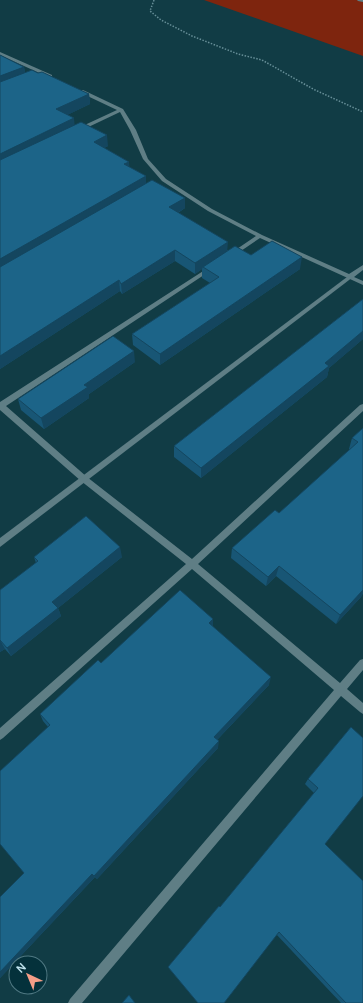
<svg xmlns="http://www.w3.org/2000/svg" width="363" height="1003" font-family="Manrope,sans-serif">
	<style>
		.green { fill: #7e250e }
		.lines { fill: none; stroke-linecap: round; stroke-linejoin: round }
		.path { stroke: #668e97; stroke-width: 1.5; stroke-dasharray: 1.5 1.5; stroke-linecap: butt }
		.minor { fill: #5f7e85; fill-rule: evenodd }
		.tertiary { fill: #5f7e85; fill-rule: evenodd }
		.wall { fill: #185675 }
		.shaded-wall { fill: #14465f }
		.building { fill: #1c6488; stroke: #14465f }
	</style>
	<rect width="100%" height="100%" fill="#113c45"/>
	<path class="green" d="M204 0H363V56Z"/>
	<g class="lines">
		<path class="path" d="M154 0 150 11 161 20 192 36 238 54 262 60 313 89 363 112"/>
		<g class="minor">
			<path d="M357 0H363V2L358 1Z"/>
			<path d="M0 52 52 75V76L48 77 0 55Z"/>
			<path d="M79 90H83L123 109 136 130 148 159 166 179 212 209 262 235 349 274 363 265V270L354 277 363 281V285L260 238 235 255H231V253L256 236 208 211 162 181 143 159 130 130 120 112 80 131H76V129L117 110 79 92Z"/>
			<path d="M211 266 214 268 213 269 6 406 87 477 192 559 360 405 363 404V411L198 564 340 683 360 660 363 659V670L347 689 363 703V714L360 712 341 696 82 1003H68L70 999 334 690 192 569 3 738 0 740V728L186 564 81 481 0 410V402Z"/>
		</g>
		<path class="tertiary" d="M351 274 353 275V277L0 547V538Z"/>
	</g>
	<g class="wall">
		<path d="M24 67 25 73H38L89 94 90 104 67 115 74 125 108 146 104 148 129 162V167L146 176V183L185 208 178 213 227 250 251 255 300 269 160 365 133 345 132 334 210 283 202 278V269L195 274 175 261 122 294 120 291 0 369Z"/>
		<path d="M363 299V339L329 368 327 377 201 478 174 457V446Z"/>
		<path d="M135 362 89 394V398L44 429 21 410 18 399Z"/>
		<path d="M363 428V593L361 597 336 624 276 576 266 586 231 558 232 548 279 513 350 449H349L352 438Z"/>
		<path d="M34 557H122L58 608 61 616 11 656 5 649 0 652V590L36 563Z"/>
		<path d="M213 619V627L269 685 217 740 218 748 97 879 95 877 0 978V897L24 873 48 727 43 721 40 714 101 663Z"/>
		<path d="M351 727 325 844 363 1003H341L276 934 224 1003H198L168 967 220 907 314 793 305 784 308 779Z"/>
	</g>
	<g class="shaded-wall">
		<path d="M24 67 26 77 0 87V76Z"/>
		<path d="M89 94 90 104 57 120 56 109Z"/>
		<path d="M74 118 75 129 0 165V154Z"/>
		<path d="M107 135 108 146 95 153 94 142Z"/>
		<path d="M129 162 130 172 124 164Z"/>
		<path d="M146 176V187L0 271V259Z"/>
		<path d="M185 198V208L169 218V207Z"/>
		<path d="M228 242 227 253 203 267 202 269 195 274V263Z"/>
		<path d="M175 250V261L122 294 121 284Z"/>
		<path d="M302 257 300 269 160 365V354Z"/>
		<path d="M119 280 120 291 0 369V356Z"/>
		<path d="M363 331V339L329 368 327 377 201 478V468Z"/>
		<path d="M134 351 135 362 89 394V398L44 429 41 418 84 385Z"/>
		<path d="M120 547 122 557 58 608 61 616 11 656 7 648 52 602Z"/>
		<path d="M279 566 276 576 266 586 268 577Z"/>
		<path d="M363 586V593L361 597 336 624 340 615Z"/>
		<path d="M213 619V627L209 623Z"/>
		<path d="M0 640 5 649 0 652Z"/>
		<path d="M271 677 269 685 213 744 214 737Z"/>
		<path d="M219 741 218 748 97 879 94 876Z"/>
		<path d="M92 874 95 877 0 978V972Z"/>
	</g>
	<g class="building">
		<path d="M0 55 24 67 0 76Z"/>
		<path d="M32 70 38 73 42 72 89 94 56 109 74 118 0 154V82Z"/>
		<path d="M81 122 107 135 94 142 129 162 124 164 146 176 0 259V160Z"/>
		<path d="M152 180 185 198 169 207 228 242 195 263 175 250 121 284 119 280 0 356V267Z"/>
		<path d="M272 241 302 257 160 354 132 334 219 277 203 267 235 246 251 255Z"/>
		<path d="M363 299V331L325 363 329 366 201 468 174 446Z"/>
		<path d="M113 336 134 351 84 385 88 387 41 418 18 399Z"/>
		<path d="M363 428V590L340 615 279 566 268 577 232 548 275 510 279 513 358 442 352 438Z"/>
		<path d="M86 516 120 547 52 602 58 608 7 648 0 640V641V590L38 561 34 557Z"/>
		<path d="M180 590 213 619 209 623 271 677 214 737 219 741 94 876 92 874 0 972V897L24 873 0 844V771L50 725 40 714 98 660 101 663Z"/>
		<path d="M351 727 363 738V796L325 844 363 881V1003H346L279 932 224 1003H198L168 967 219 906 220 907 318 788 308 779Z"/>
		<path d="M129 995 135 1003H122Z"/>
	</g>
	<g transform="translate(28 975) rotate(316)"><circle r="19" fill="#04313b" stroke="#4f7882"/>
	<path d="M0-3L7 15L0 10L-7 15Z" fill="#f49e88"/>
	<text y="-6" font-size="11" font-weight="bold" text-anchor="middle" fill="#bfe3ed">N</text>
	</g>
</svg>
